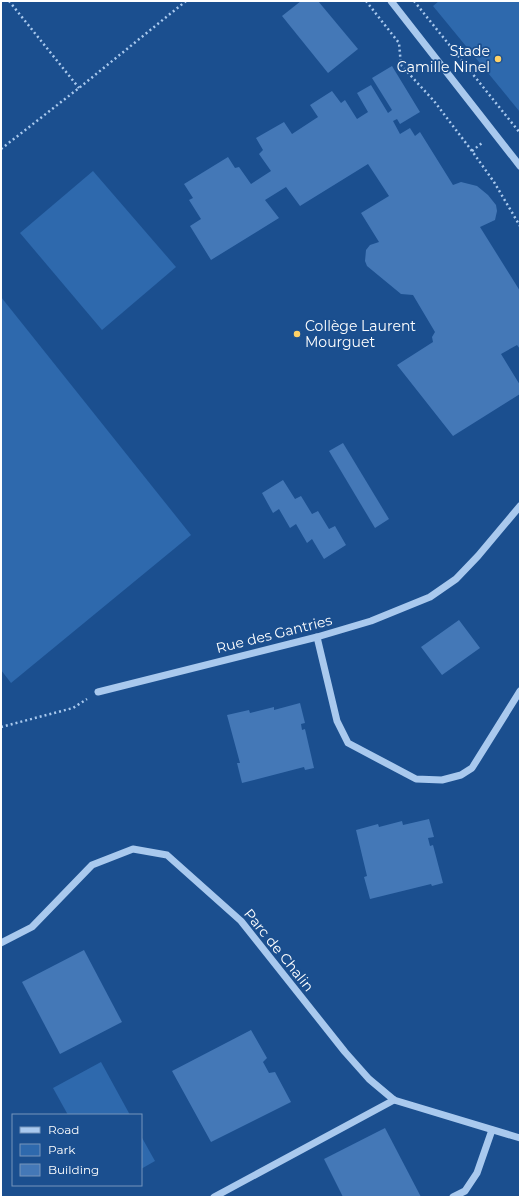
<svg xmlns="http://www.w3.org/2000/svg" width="521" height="1198" font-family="Montserrat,sans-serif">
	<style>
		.green { fill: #2e69ad }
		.building { fill: #4478b7 }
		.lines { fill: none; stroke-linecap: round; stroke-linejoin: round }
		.path { stroke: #a9c9ee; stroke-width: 2.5; stroke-dasharray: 2 3; stroke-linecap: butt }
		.minor { stroke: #a9c9ee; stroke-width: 7 }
		.poi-dot { fill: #ffd166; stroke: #1b4f8f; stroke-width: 1.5 }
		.labels { text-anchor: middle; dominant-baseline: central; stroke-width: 3.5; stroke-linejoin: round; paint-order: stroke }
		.poi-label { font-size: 14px; fill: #fff; stroke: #1b4f8f; text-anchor: end }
		.street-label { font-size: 14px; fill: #fff; stroke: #1b4f8f }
	</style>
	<rect width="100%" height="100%" fill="#1b4f8f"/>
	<g class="green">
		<path d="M439 1H520V112L433 6Z"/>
		<path d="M93 171 176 267 102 330 20 233Z"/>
		<path d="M1 297 191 535 11 683 1 670Z"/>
		<path d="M101 1062 130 1115H68L53 1088Z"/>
		<path d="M141 1136 155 1161 141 1169Z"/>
	</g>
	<g class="building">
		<path d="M301 1H318L358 49 328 73 282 16Z"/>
		<path d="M392 66 420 112 400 124 397 119 393 121 400 134 410 128 415 136 420 132 453 185 461 182 477 186 488 195 496 205 497 211 495 220 480 227 520 291V349L517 345 501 354 520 385V394L453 436 397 365 433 342 432 337 435 332 413 295 401 294 367 266 365 261 366 250 370 245 379 242 361 213 389 196 368 164 300 206 286 187 265 200 279 218 211 260 190 226 201 219 189 200 193 198 184 184 228 157 235 168 239 167 251 184 271 171 259 154 263 150 256 138 284 122 292 134 318 117 310 105 332 91 341 103 345 100 357 119 368 112 357 93 371 85 388 113 392 110 372 78Z"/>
		<path d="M343 443 389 519 375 528 329 451Z"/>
		<path d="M283 480 295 499 301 496 312 514 318 511 329 529 335 526 346 545 324 559 312 539 307 543 296 524 290 528 279 509 273 513 262 493Z"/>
		<path d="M459 620 480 648 442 675 421 647Z"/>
		<path d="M300 703 305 723 301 724 302 730 305 729 314 768 305 770 304 767 242 783 237 763H240L227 715 249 710 250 713 274 707V710Z"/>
		<path d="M429 819 434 837 428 838 430 846 433 845 443 883 432 886 431 884 370 899 364 877 367 876 356 830 378 824 379 827 402 821 403 825Z"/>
		<path d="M84 950 122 1022 60 1054 22 982Z"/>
		<path d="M251 1030 267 1058 263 1062 269 1073 275 1072 291 1102 211 1142 172 1071Z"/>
		<path d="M385 1128 421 1197H343L324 1159Z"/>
	</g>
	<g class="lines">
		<g class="path">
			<path d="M9 1 79 88"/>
			<path d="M366 1 399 43 401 65 434 101 472 151 494 182 520 226"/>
			<path d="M414 1 520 133"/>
			<path d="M1 149 79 88 186 1"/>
			<path d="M472 151 482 143"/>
			<path d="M1 727 73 708 87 699"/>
		</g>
		<g class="minor">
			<path d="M391 1 520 166"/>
			<path d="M317 637 337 721 348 743 416 779 442 780 461 775 472 768 520 691"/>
			<path d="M98 692 317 637 371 621 430 597 456 579 478 556 520 506"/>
			<path d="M1 943 32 927 92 865 133 849 167 855 241 921 345 1052 369 1079 394 1100 520 1138"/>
			<path d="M214 1197 394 1100"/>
			<path d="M453 1197 465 1191 477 1173 492 1130"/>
		</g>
	</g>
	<g class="poi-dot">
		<circle cx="498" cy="59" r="4"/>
		<circle cx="297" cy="334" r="4"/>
	</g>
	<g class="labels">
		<g class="poi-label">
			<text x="490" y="51">Stade<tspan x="490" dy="16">Camille Ninel</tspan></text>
			<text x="305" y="326" text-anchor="start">Collège Laurent<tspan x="305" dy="16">Mourguet</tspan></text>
		</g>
		<g class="street-label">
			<text transform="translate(274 634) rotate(-14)">Rue des Gantries</text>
			<text transform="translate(279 950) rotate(51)">Parc de Chalin</text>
		</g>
	</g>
	<rect width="521" height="1198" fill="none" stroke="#ffffff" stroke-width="4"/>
	<rect x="12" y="1114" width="130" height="72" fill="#1b4f8f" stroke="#7695bc"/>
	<rect x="20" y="1127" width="20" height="6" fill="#a9c9ee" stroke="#7695bc"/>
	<text x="48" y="1134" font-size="12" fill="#ffffff">Road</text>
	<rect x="20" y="1144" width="20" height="12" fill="#2e69ad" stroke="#7695bc"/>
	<text x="48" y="1154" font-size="12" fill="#ffffff">Park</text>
	<rect x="20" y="1164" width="20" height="12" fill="#4478b7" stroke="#7695bc"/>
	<text x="48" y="1174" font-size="12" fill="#ffffff">Building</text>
</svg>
